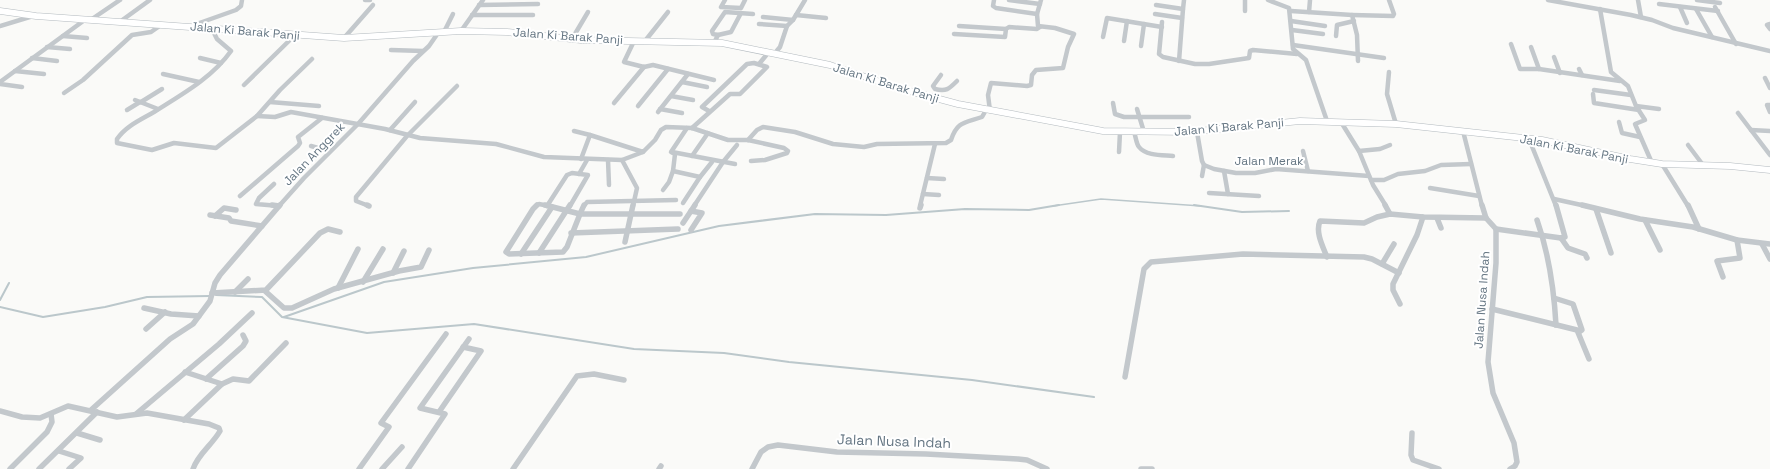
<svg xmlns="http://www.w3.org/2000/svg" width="1770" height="469" font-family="'Space Grotesk',sans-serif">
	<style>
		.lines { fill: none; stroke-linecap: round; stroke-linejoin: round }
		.stream-far1 { stroke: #bbc7cb; stroke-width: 1.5 }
		.stream { stroke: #bbc7cb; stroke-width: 2 }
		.secondary-casing { stroke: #b3babf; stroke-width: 7 }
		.street-far1 { stroke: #c3c8cc; stroke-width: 4.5 }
		.street { stroke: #c3c8cc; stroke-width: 5.5 }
		.secondary { stroke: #fff; stroke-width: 6 }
		.labels { text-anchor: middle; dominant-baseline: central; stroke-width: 4; stroke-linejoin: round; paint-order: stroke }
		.street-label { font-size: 12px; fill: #657683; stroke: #fff }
		.near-street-label { font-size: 14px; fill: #657683; stroke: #fff }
	</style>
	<rect width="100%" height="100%" fill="#fafaf8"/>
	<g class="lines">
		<path class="stream-far1" d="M1053 206 1101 199 1201 206"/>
		<g class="stream">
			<path d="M1194 205 1242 212 1289 211"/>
			<path d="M216 295 262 297 282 317 367 333 474 324 634 349 724 353 789 362 972 380 1094 397"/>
			<path d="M0 300 9 283"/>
			<path d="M0 307 43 317 105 307 147 297 210 296"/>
			<path d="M284 317 384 282 473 268 586 257 719 226 815 214 886 215 965 209 1029 210 1059 205"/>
		</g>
		<defs>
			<path id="secondary" d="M0 11 36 16 344 38 461 31 507 32 581 40 722 43 830 65 898 88 958 104 1103 131 1189 132 1300 121 1396 124 1542 140 1630 159 1662 164 1730 166 1770 170"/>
		</defs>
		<use href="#secondary" class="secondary-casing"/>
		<g class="street-far1">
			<path d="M365 0H370"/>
			<path d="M725 0 721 7 741 8 745 0"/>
			<path d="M994 0 993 6 996 8 1037 14"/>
			<path d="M1009 0 1040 4"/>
			<path d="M1245 0V11"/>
			<path d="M1268 0 1289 8 1293 49 1306 60 1327 121"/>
			<path d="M1548 0 1631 15 1652 20 1673 28 1770 51"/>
			<path d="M1638 0 1641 17"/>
			<path d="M1697 0 1720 3"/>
			<path d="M1659 4 1718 11"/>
			<path d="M479 5 538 4"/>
			<path d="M1156 5 1183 9 1179 61"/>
			<path d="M1680 7 1687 23"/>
			<path d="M1715 7 1736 44"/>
			<path d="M1183 9 1184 0"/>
			<path d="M1600 9 1611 72 1628 86 1636 106 1645 120 1635 124 1652 163"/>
			<path d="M1696 9 1712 37"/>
			<path d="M1291 11 1352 15 1357 35 1358 61"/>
			<path d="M1309 12 1310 0"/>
			<path d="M1155 14 1182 18"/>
			<path d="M472 15H533"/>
			<path d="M796 15 826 18"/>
			<path d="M1352 15 1393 16 1394 14 1389 0"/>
			<path d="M763 17 793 20"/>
			<path d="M92 19 120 0"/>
			<path d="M121 21 150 0"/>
			<path d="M1291 21 1325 26"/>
			<path d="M1162 22 1159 54 1163 57 1195 64H1209L1249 58 1250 51 1253 50 1297 54"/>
			<path d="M759 24 787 26"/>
			<path d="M1770 24 1767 25 1770 29"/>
			<path d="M0 26 33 16"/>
			<path d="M191 26 236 10 241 6 242 0"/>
			<path d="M959 26 1006 29"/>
			<path d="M212 29 217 39 231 51C212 78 181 95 154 112 140 120 126 126 117 139V143L152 150 174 143 216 148 257 116 280 90 312 59"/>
			<path d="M1292 30 1323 34"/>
			<path d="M461 31 483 0"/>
			<path d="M444 32 453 14"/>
			<path d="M954 34 1005 37 1006 29 1009 27 1037 29 1040 27"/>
			<path d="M718 35 731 32 741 13"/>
			<path d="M63 36 87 38"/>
			<path d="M1336 36 1337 25 1354 21"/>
			<path d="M1103 37 1107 18 1162 27"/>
			<path d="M344 38 373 5"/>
			<path d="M572 39 588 12"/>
			<path d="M634 41 624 62 644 67 653 65 714 80"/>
			<path d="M645 41 668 12"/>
			<path d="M1124 41 1127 21"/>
			<path d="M714 43 718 35 713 34 712 31 725 12 753 14"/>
			<path d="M1511 44 1520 69H1539L1620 81"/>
			<path d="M1293 45 1384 58"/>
			<path d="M1141 46 1144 24"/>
			<path d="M47 47 70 49"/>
			<path d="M1531 47 1539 69"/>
			<path d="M391 50 423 51"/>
			<path d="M775 53 780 47 787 26 793 20 805 0"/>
			<path d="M1554 57 1560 73"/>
			<path d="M32 58 57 61"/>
			<path d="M200 58 221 63"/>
			<path d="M759 64 768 53"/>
			<path d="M1579 69 1582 75"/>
			<path d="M15 71 44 74"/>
			<path d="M1389 72 1387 94 1396 124"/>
			<path d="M163 74 199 82"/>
			<path d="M941 75 933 86 935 89C946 92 949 89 957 81"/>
			<path d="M1765 78 1770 88"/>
			<path d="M0 82 86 19"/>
			<path d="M682 82 707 87"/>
			<path d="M0 84 22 87"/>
			<path d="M244 85 295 35"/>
			<path d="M1594 90 1631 95"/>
			<path d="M64 93 83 80 132 35 151 32 161 25"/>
			<path d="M1593 94 1594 103 1639 110"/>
			<path d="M671 96 693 100"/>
			<path d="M135 100 158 109"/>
			<path d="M141 102 162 89"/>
			<path d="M270 102 319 106"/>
			<path d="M614 103 644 67"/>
			<path d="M1113 103 1115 114 1124 117H1189"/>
			<path d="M1770 105H1767L1770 112"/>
			<path d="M638 106 668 69"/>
			<path d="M1636 106 1659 109"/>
			<path d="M660 109 682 113"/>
			<path d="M1137 109 1144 132"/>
			<path d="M127 110 140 102"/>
			<path d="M990 111 988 95 991 83 1027 86 1031 85 1032 75 1036 70 1063 68 1068 47 1074 34 1055 28 1038 26 1037 14 1041 0"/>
			<path d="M658 112 688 74"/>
			<path d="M1738 113 1770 155"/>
			<path d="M257 116 275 117 291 112 385 129 420 138 496 144 544 157 622 160 643 152"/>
			<path d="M1341 122 1359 151 1373 185 1386 206"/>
			<path d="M1619 122 1622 133 1640 137"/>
			<path d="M692 128 730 94H740L767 67 754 63 747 64 702 107 709 111"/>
			<path d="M390 130 415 102"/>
			<path d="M1751 130 1770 131"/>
			<path d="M574 131 590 135"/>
			<path d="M1463 131 1482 206"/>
			<path d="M1134 132C1136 137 1136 143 1139 147 1146 156 1163 155 1173 156"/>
			<path d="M1197 132 1202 161 1204 165 1214 169 1236 173H1255L1276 169 1369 176"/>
			<path d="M1529 139 1556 206"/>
			<path d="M748 140 757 130 763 127 795 132 833 144 864 147 877 144 946 143 951 140C957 121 965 123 982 117L986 110"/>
			<path d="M1688 145 1703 165"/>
			<path d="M311 146 329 151"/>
			<path d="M318 148 333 136"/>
			<path d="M1303 151 1308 171"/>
			<path d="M1359 151 1380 149 1390 145"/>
			<path d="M672 152 735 164"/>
			<path d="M1119 152 1120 132"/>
			<path d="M692 156 708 133"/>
			<path d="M581 159 590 135 643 152 655 140 661 130 666 127 692 128 728 140H748L784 148 788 151 787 153 765 160 751 161"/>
			<path d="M608 160 609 185"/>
			<path d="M622 160 637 188 633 206"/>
			<path d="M1662 164 1688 206"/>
			<path d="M1224 171 1228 194"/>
			<path d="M579 174 587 160"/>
			<path d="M1202 176 1204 165"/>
			<path d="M700 177 712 162"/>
			<path d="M927 178 944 179"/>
			<path d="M1371 180H1384L1398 174 1425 171 1441 165 1471 164"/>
			<path d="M274 184 259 198 256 204 279 206"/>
			<path d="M1430 188 1479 196"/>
			<path d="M663 190 669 182 673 171"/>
			<path d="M1209 193 1259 196"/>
			<path d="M923 194 939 195"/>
			<path d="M240 196 298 146 300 143 298 137 322 118"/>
			<path d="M1554 199 1586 206"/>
			<path d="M683 203 700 177 673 171 675 154 671 152 687 128"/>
			<path d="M279 206 304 178 358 124 413 61 429 46 438 33"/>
			<path d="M369 206 356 201V197L407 136 457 86"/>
			<path d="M536 206 539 204 549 206"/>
			<path d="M547 206 567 175 572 173 588 175 570 206"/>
			<path d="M584 206 587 202 676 200"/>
			<path d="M694 206 723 162 737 145"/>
			<path d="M920 206 935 144"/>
		</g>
		<g class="street">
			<path d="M272 205 279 206"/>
			<path d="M367 205 369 206"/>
			<path d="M537 205 533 209 506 252 509 254 563 252 567 247 580 214"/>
			<path d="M545 205 580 214"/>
			<path d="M1385 205 1390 214"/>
			<path d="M1482 205 1486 218 1496 229V263L1488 362 1493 393 1514 443 1517 462 1515 466 1510 469"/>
			<path d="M1582 205 1640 219 1693 227 1737 240 1770 244"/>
			<path d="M1688 205 1699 229"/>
			<path d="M920 208 921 205"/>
			<path d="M1596 209 1611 253"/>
			<path d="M691 211 702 213 691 230"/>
			<path d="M580 214H680"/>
			<path d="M580 214 584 205"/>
			<path d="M210 215 229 218 231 221 262 226"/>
			<path d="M215 216 224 208 236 210"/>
			<path d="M1437 218 1441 228"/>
			<path d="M1537 220C1549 254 1554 289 1556 325"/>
			<path d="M1645 220 1660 250"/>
			<path d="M683 223 695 205"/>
			<path d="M1496 229 1561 238 1565 237 1556 205"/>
			<path d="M571 233 678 229"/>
			<path d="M1561 238 1568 248 1585 254 1587 258"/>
			<path d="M625 242 633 205"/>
			<path d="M1762 244 1770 259"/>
			<path d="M539 253 570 205"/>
			<path d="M521 254 552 207"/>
			<path d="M1327 257C1323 247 1315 232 1320 221L1364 223 1377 217 1390 214 1423 217 1486 218"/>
			<path d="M1382 264 1394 244"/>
			<path d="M393 273 404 251"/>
			<path d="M1723 277 1717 261 1740 258 1737 240"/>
			<path d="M363 282 383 249"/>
			<path d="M338 288 358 249"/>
			<path d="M265 291 284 308H292L334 289 399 271 421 267 429 250"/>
			<path d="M235 292 248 279"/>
			<path d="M212 293 266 290 320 233 328 229 340 232"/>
			<path d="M1554 298 1573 304 1582 330 1579 332"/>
			<path d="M1400 304 1393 290V284L1417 235 1423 217"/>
			<path d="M144 308 171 314 199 316"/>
			<path d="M1492 309 1577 330 1589 359"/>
			<path d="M146 329 165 312"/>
			<path d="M185 372 222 384"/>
			<path d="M1125 377 1144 269 1151 262 1243 254 1364 257 1372 259 1399 273"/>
			<path d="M206 379 243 346 246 341 243 335"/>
			<path d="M91 410 170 339 193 324 210 301 215 283 220 275 280 205"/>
			<path d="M0 411 22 417 40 418 68 406 117 417 147 413 209 424 219 428 220 431C212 445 198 454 193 469"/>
			<path d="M439 412 481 351 463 347"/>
			<path d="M136 414 219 344 252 313"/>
			<path d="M184 420 222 384 233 379 249 381 286 343"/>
			<path d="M77 433 100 440"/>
			<path d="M1412 433 1411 455 1413 460 1439 469"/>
			<path d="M59 451 81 458 69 469"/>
			<path d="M10 469 47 432 52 422 51 414"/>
			<path d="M39 469 97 412"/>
			<path d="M359 469 389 427 381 423 446 334"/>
			<path d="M382 469 402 447"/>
			<path d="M408 469 445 414 420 408 469 339"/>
			<path d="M513 469 577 376 594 374 624 380"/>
			<path d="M659 469 661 466"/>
			<path d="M752 469 761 452 768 447 778 445 837 452 926 454 1018 459 1027 460 1047 469"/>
			<path d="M1141 469H1152"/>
		</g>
		<use href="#secondary" class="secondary"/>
	</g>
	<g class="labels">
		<g class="street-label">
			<text transform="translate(245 31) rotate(5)">Jalan Ki Barak Panji</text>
			<text transform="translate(568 36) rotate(4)">Jalan Ki Barak Panji</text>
			<text transform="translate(886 83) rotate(17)">Jalan Ki Barak Panji</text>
			<text transform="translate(1229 127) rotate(-5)">Jalan Ki Barak Panji</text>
			<text transform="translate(1574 149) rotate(11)">Jalan Ki Barak Panji</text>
			<text transform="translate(314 154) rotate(-46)">Jalan Anggrek</text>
			<text x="1269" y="161">Jalan Merak</text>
			<text transform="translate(1482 300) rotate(-86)">Jalan Nusa Indah</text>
		</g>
		<g class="near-street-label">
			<text transform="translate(894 441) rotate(2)">Jalan Nusa Indah</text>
		</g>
	</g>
</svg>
